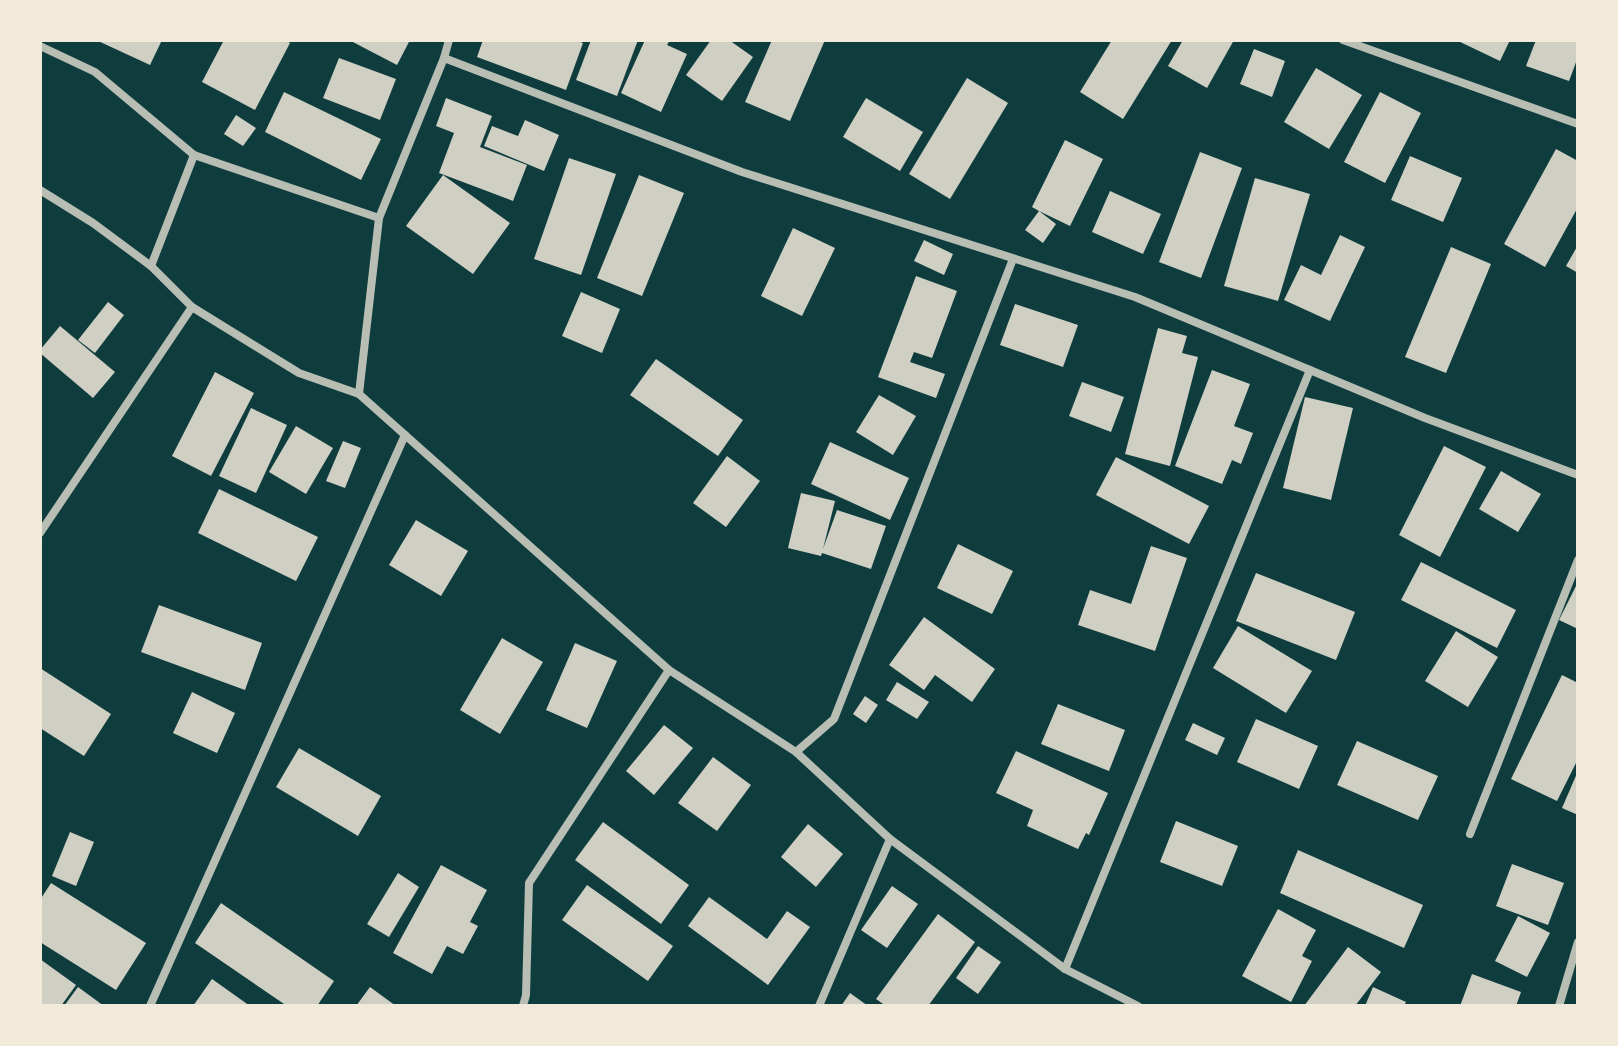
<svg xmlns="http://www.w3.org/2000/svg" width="1618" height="1046" font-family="'Source Serif 4',serif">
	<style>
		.building { fill: #cfcfc3 }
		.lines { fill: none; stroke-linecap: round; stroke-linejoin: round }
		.minor { stroke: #b8beb3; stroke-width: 8 }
	</style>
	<rect width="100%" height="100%" fill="#0f3d3e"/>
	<g class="building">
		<path d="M96 40H162L150 65Z"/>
		<path d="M224 40H285L290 43 255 110 202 82Z"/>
		<path d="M349 40H410L397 65Z"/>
		<path d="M483 40H575L583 43 566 90 477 57Z"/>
		<path d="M591 40H638L617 96 576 80Z"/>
		<path d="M645 40H670L667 45 687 54 661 112 621 93Z"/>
		<path d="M711 40H729L753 57 722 101 686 75Z"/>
		<path d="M772 40H825L790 121 745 102Z"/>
		<path d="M1112 40H1172L1123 119 1080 92Z"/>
		<path d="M1183 40H1234L1207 88 1168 66Z"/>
		<path d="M1456 40H1510L1500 61Z"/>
		<path d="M1536 40H1578V57L1569 81 1526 66Z"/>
		<path d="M1254 49 1285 61 1272 97 1240 84Z"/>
		<path d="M339 58 396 79 380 120 323 98Z"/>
		<path d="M1316 68 1362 95 1329 149 1284 122Z"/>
		<path d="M967 78 1008 103 950 199 909 174Z"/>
		<path d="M284 92 381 139 361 180 265 132Z"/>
		<path d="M1380 92 1421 113 1385 183 1344 162Z"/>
		<path d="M446 98 492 116 480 147 527 165 513 201 439 173 454 133 436 126Z"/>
		<path d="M866 98 923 132 900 171 843 137Z"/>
		<path d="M236 115 256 128 243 146 224 134Z"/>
		<path d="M525 120 559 135 544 171 484 146 492 126 518 136Z"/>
		<path d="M1065 140 1103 159 1070 226 1039 211 1056 224 1043 243 1025 230 1039 211 1032 207Z"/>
		<path d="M1556 149 1578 161V207L1545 267 1504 244Z"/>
		<path d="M1200 152 1242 168 1201 278 1159 262Z"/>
		<path d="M1410 156 1462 178 1443 222 1391 200Z"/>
		<path d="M569 158 616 174 581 275 534 259Z"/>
		<path d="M443 175 510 223 473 274 406 226Z"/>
		<path d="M639 175 684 193 642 296 597 278Z"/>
		<path d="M1255 178 1310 194 1278 301 1224 286Z"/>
		<path d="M1110 191 1161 214 1143 254 1092 232Z"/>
		<path d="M793 228 835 248 802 316 761 296Z"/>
		<path d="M1340 235 1365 247 1330 321 1284 300 1301 265 1321 275Z"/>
		<path d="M924 240 953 254 944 275 914 261Z"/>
		<path d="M1578 245V273L1566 266Z"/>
		<path d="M1451 247 1491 264 1446 373 1405 357Z"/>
		<path d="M916 276 957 291 932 358 914 352 910 362 945 374 936 398 878 377Z"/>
		<path d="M581 292 620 309 602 353 562 336Z"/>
		<path d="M108 302 124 315 95 353 78 340Z"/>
		<path d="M1015 304 1078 325 1063 367 1000 345Z"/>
		<path d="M60 326 115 372 93 398 40 353V350Z"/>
		<path d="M1158 328 1187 336 1182 353 1198 357 1170 466 1125 454Z"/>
		<path d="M656 359 743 420 718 456 630 395Z"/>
		<path d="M1212 370 1250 384 1234 426 1253 433 1241 464 1232 460 1222 484 1175 466Z"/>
		<path d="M215 372 254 393 211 476 172 456Z"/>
		<path d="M1082 382 1124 397 1111 432 1069 416Z"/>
		<path d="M879 395 916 416 893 455 856 432Z"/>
		<path d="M1305 397 1353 408 1331 500 1283 488Z"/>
		<path d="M251 408 287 425 256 493 219 476Z"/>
		<path d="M296 426 333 448 306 494 269 472Z"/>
		<path d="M343 441 361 448 345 488 326 481Z"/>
		<path d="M830 442 909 478 890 520 811 484Z"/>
		<path d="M1444 446 1486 467 1440 557 1399 535Z"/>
		<path d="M727 456 760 481 726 527 693 503Z"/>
		<path d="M1116 457 1209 506 1189 544 1096 495Z"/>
		<path d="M1501 471 1541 494 1518 532 1479 509Z"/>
		<path d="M219 489 318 537 296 581 198 533Z"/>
		<path d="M801 493 835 501 823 549 837 510 886 526 871 569 822 553 821 556 788 548Z"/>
		<path d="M416 520 468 551 441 596 389 565Z"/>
		<path d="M958 544 1013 571 992 614 937 588Z"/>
		<path d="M1151 546 1187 558 1155 651 1078 625 1090 590 1131 604Z"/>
		<path d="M1421 562 1516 610 1497 648 1401 600Z"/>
		<path d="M1256 573 1355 612 1336 660 1236 621Z"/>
		<path d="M1578 582V629L1559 620Z"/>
		<path d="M159 605 262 643 245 690 141 652Z"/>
		<path d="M924 617 995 669 972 702 935 675 924 690 889 665Z"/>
		<path d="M1238 626 1312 671 1286 713 1213 668Z"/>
		<path d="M1456 631 1498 657 1468 707 1425 681Z"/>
		<path d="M502 638 543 662 500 734 460 710Z"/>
		<path d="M575 643 617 661 587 728 546 710Z"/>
		<path d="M40 668 111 714 84 756 40 728Z"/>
		<path d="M1562 675 1578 683V759L1557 801 1511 779Z"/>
		<path d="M897 682 929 702 917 719 886 700Z"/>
		<path d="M192 692 235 713 217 753 173 733Z"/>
		<path d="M865 696 878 705 866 723 853 714Z"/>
		<path d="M1058 704 1125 730 1109 771 1041 744Z"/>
		<path d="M1256 719 1318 746 1299 789 1237 762Z"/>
		<path d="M1193 723 1225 738 1217 755 1185 740Z"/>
		<path d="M664 725 693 748 654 795 626 771Z"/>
		<path d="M1357 741 1438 776 1418 820 1337 785Z"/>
		<path d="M299 748 381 796 358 836 276 787Z"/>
		<path d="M1016 751 1108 793 1089 835 1086 833 1078 849 1027 826 1033 810 996 793Z"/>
		<path d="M713 757 751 785 717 831 678 803Z"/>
		<path d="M1578 771V815L1562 808Z"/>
		<path d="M1176 821 1238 846 1222 886 1160 862Z"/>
		<path d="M603 822 689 885 661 924 575 860Z"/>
		<path d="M808 824 843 854 816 887 781 857Z"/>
		<path d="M70 832 94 842 76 886 52 876Z"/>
		<path d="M1298 850 1423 905 1404 948 1280 893Z"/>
		<path d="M1512 864 1564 883 1548 925 1496 906Z"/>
		<path d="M441 865 487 890 470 922 478 926 463 954 447 946 432 974 393 953Z"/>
		<path d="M398 873 419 887 389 937 367 924Z"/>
		<path d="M51 883 146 943 116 990 40 942V900Z"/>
		<path d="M587 885 673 946 648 981 562 920Z"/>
		<path d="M892 886 918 904 887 948 861 930Z"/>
		<path d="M709 897 767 939 787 911 810 927 768 985 688 926Z"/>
		<path d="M221 903 334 981 317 1006H287L195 943Z"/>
		<path d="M1278 909 1316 930 1302 956 1312 961 1291 1002 1242 976Z"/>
		<path d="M938 914 975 942 928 1006H886L876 999Z"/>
		<path d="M1518 916 1550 933 1527 977 1495 961Z"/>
		<path d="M978 946 1001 962 978 994 956 978Z"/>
		<path d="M1348 947 1381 972 1355 1006H1304Z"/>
		<path d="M40 959 76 985 61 1006H40Z"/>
		<path d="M1472 974 1521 992 1516 1006H1460Z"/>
		<path d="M212 979 250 1006H193Z"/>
		<path d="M78 987 104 1006H64Z"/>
		<path d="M370 987 396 1006H356Z"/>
		<path d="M1373 987 1406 1002 1404 1006H1365Z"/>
		<path d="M850 993 868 1006H841Z"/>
	</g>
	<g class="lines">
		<g class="minor">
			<path d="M1343 40 1578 124"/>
			<path d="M40 46 95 72 194 155 379 218"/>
			<path d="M444 58 742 172 1135 297 1425 418 1578 475"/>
			<path d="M40 190 93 223 151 266 192 307 299 373 359 394 669 670 796 752 890 839 1065 969 1138 1006"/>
			<path d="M151 266 194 155"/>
			<path d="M359 394 379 218 444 58 449 40"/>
			<path d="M40 533 192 307"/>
			<path d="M796 752 834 719 1013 259"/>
			<path d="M1470 834 1578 560"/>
			<path d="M1065 969 1310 370"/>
			<path d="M150 1006 405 435"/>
			<path d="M523 1006 526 995 529 883 669 670"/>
			<path d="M819 1006 890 839"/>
			<path d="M1559 1006 1578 942"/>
		</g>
	</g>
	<rect width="1618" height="1046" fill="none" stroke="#f1e9da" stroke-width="84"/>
</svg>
